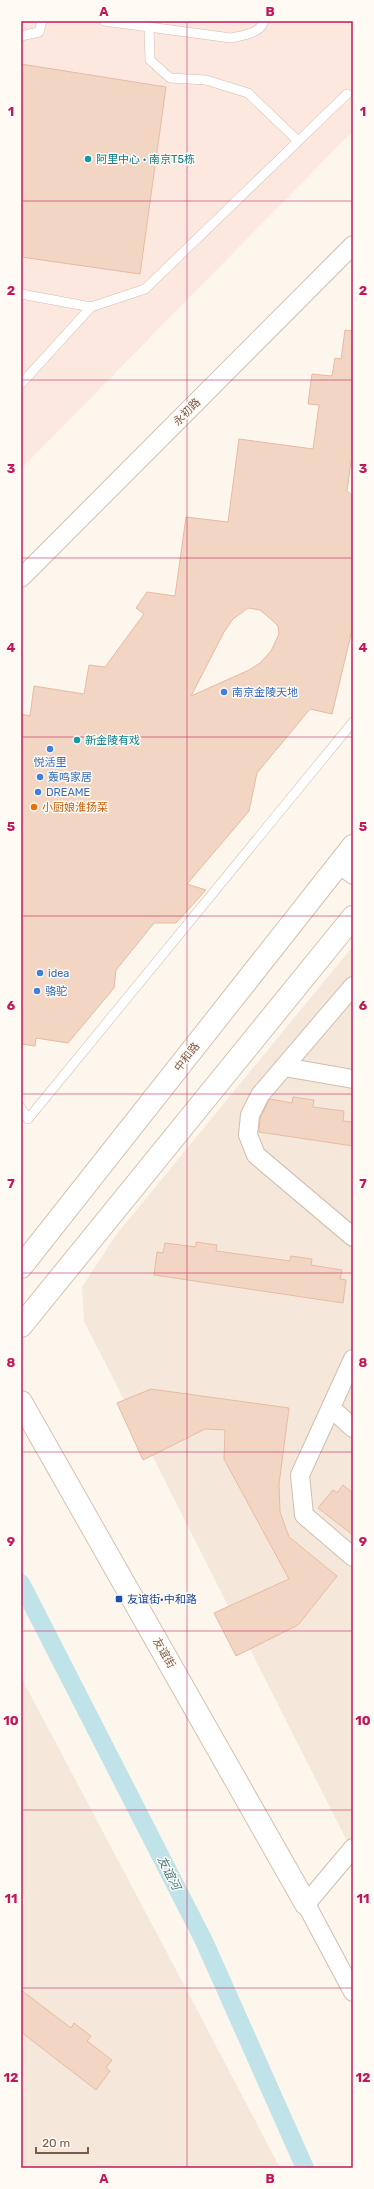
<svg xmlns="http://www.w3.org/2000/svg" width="374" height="2189" font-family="Rubik,'Noto Sans SC',sans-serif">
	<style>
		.residential { fill: #f5e8da }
		.commercial { fill: #fde8e0 }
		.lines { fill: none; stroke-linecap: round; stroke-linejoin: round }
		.canal { stroke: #bfe3e8; stroke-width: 18 }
		.building { fill: #f3d5c3; stroke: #e6bba3; fill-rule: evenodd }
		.lane-casing { stroke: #d1beb0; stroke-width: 10 }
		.street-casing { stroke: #d1beb0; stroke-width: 20 }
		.secondary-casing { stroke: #d6c0b0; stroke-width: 24 }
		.lane { stroke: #fff; stroke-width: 9 }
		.street { stroke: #fff; stroke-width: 18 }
		.secondary { stroke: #fff; stroke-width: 22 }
		.grid { fill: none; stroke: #c2185b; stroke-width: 1; stroke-opacity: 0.55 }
		.culture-dot { fill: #0f9aa8; stroke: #fffaf3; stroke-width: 1.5 }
		.shop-dot { fill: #3f7fe0; stroke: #fffaf3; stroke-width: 1.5 }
		.food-dot { fill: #e8710a; stroke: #fffaf3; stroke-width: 1.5 }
		.transit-dot { fill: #1a4fb4; stroke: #fffaf3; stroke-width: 1.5 }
		.labels { text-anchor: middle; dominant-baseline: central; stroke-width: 3; stroke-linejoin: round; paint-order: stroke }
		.culture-label { font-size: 11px; fill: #0d838f; stroke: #fffaf3; text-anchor: start }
		.street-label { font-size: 11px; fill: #7a5c4d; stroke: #fffaf3 }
		.shop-label { font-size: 11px; fill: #366cbe; stroke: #fffaf3; text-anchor: start }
		.food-label { font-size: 11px; fill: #c56008; stroke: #fffaf3; text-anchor: start }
		.transit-label { font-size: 11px; fill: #164399; stroke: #fffaf3; text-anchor: start }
		.water-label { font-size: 12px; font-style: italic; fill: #437c86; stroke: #fffaf3 }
		.neatline { fill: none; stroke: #c2185b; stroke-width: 1.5 }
		.grid-label { font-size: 13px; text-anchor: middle; font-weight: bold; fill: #c2185b }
	</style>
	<rect width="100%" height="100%" fill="#fdf6ec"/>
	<g class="residential">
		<path d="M353 946V1836L348 1843 84 1321 82 1287 116 1235Z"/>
		<path d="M21 1677 192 2000 280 2168H21Z"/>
	</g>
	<path class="commercial" d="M21 21H353V131L21 469Z"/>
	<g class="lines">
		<path class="canal" d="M21 1583 204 1941 305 2168"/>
	</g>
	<g class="building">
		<path d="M21 64 166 87 140 274 21 257Z"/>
		<path d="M345 330 353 331V460L351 461 347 491 353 496V626L332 714 310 709 257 773 249 811 187 884 206 890 176 923H154L116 970 114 988 68 1043 36 1038 35 1046 21 1044V714L30 716 34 686 84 694 89 665 105 667 144 614 136 608 147 592 175 596 186 517 228 522 239 439 313 449 319 405 308 404 312 374 332 376 335 358 341 359ZM248 608 260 610 273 621 278 626 279 634 271 651 260 663 249 670 191 696 224 632 233 619Z"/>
		<path d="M293 1097 314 1100 313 1107 344 1111 343 1121 353 1122V1146L259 1132 260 1118 270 1099 292 1103Z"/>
		<path d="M196 1242 217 1245 216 1251 290 1261 291 1256 312 1259 311 1265 342 1270 340 1279 346 1280 343 1303 154 1275 157 1252 163 1253 165 1243 196 1247Z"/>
		<path d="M151 1389 289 1408 279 1484 280 1512 289 1537 337 1576 298 1625 236 1656 214 1613 289 1579 224 1459 225 1430 205 1429 143 1460 117 1403Z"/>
		<path d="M343 1485 353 1493V1535L318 1508 333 1490 337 1493Z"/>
		<path d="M21 1990 71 2028 74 2023 91 2036 87 2041 112 2060 106 2068 110 2071 96 2090 21 2032Z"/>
	</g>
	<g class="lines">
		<defs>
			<g id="lane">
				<path d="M104 21 231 38C243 35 260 34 264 21"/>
				<path d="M149 27 150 60 170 78 206 80 248 93 298 141"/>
				<path d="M21 36 39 32 42 21"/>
				<path d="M21 294 91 307 145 289 347 94"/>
				<path d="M21 384 91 307"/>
				<path d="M21 1108 28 1119 353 722"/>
			</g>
			<g id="street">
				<path d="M21 578 353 245"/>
				<path d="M339 864 353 875"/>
				<path d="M353 986 260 1095 250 1115 248 1135 256 1155 353 1237"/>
				<path d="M284 1067 353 1079"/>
				<path d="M353 1359 300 1475 304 1515 353 1557"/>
				<path d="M331 1408 353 1428"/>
				<path d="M353 1848 306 1904 353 1992"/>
			</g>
			<g id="secondary">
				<path d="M21 1267 353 846"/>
				<path d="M21 1326 353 917"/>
				<path d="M21 1402 306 1904"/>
			</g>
		</defs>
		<use href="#lane" class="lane-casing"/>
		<use href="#street" class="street-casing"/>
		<use href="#secondary" class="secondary-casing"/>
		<use href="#lane" class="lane"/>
		<use href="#street" class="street"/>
		<use href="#secondary" class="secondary"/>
	</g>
	<path class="grid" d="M187 21V2168M21 201H353M21 380H353M21 558H353M21 737H353M21 916H353M21 1094H353M21 1273H353M21 1452H353M21 1631H353M21 1810H353M21 1988H353"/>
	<g class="culture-dot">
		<circle cx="88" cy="159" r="4"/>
		<circle cx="77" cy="740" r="4"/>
	</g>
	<g class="shop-dot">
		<circle cx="224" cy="692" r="4"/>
		<circle cx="50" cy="749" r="4"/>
		<circle cx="40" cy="777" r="4"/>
		<circle cx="38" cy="792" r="4"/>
		<circle cx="40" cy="973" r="4"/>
		<circle cx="37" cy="991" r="4"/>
	</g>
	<circle class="food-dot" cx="34" cy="807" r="4"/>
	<rect class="transit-dot" x="115" y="1595" width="8" height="8" rx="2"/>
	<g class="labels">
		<g class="culture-label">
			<text x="96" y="159">阿里中心 · 南京T5栋</text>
			<text x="85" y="740">新金陵有戏</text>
		</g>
		<g class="street-label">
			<text transform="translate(187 412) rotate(-45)">永初路</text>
			<text transform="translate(187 1057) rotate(-52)">中和路</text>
			<text transform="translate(164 1653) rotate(60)">友谊街</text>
		</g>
		<g class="shop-label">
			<text x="232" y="692">南京金陵天地</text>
			<text x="50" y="762" text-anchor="middle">悦活里</text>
			<text x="48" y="777">轰鸣家居</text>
			<text x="46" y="792">DREAME</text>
			<text x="48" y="973">idea</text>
			<text x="45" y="991">骆驼</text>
		</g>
		<g class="food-label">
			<text x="42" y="807">小厨娘淮扬菜</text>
		</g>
		<g class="transit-label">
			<text x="127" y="1599">友谊街·中和路</text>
		</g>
		<g class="water-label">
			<text transform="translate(169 1873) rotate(63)">友谊河</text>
		</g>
	</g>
	<rect width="374" height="2189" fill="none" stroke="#fffaf3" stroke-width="44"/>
	<path d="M36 2147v6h52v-6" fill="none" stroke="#7a5c4d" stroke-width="2"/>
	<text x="42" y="2147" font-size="12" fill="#7a5c4d" stroke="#fffaf3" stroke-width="3" paint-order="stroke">20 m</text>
	<rect x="22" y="22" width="330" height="2145" class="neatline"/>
	<g class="grid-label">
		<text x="104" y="16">A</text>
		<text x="270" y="16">B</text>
		<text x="11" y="116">1</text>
		<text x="363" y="116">1</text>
		<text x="11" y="295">2</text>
		<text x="363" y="295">2</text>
		<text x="11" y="473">3</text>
		<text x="363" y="473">3</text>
		<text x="11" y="652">4</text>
		<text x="363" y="652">4</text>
		<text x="11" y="831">5</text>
		<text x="363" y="831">5</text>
		<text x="11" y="1010">6</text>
		<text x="363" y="1010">6</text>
		<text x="11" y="1188">7</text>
		<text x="363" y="1188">7</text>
		<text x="11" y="1367">8</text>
		<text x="363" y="1367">8</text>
		<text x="11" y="1546">9</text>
		<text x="363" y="1546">9</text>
		<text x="11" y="1725">10</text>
		<text x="363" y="1725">10</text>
		<text x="11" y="1903">11</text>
		<text x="363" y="1903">11</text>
		<text x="11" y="2082">12</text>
		<text x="363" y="2082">12</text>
		<text x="104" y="2183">A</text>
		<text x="270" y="2183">B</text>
	</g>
</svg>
